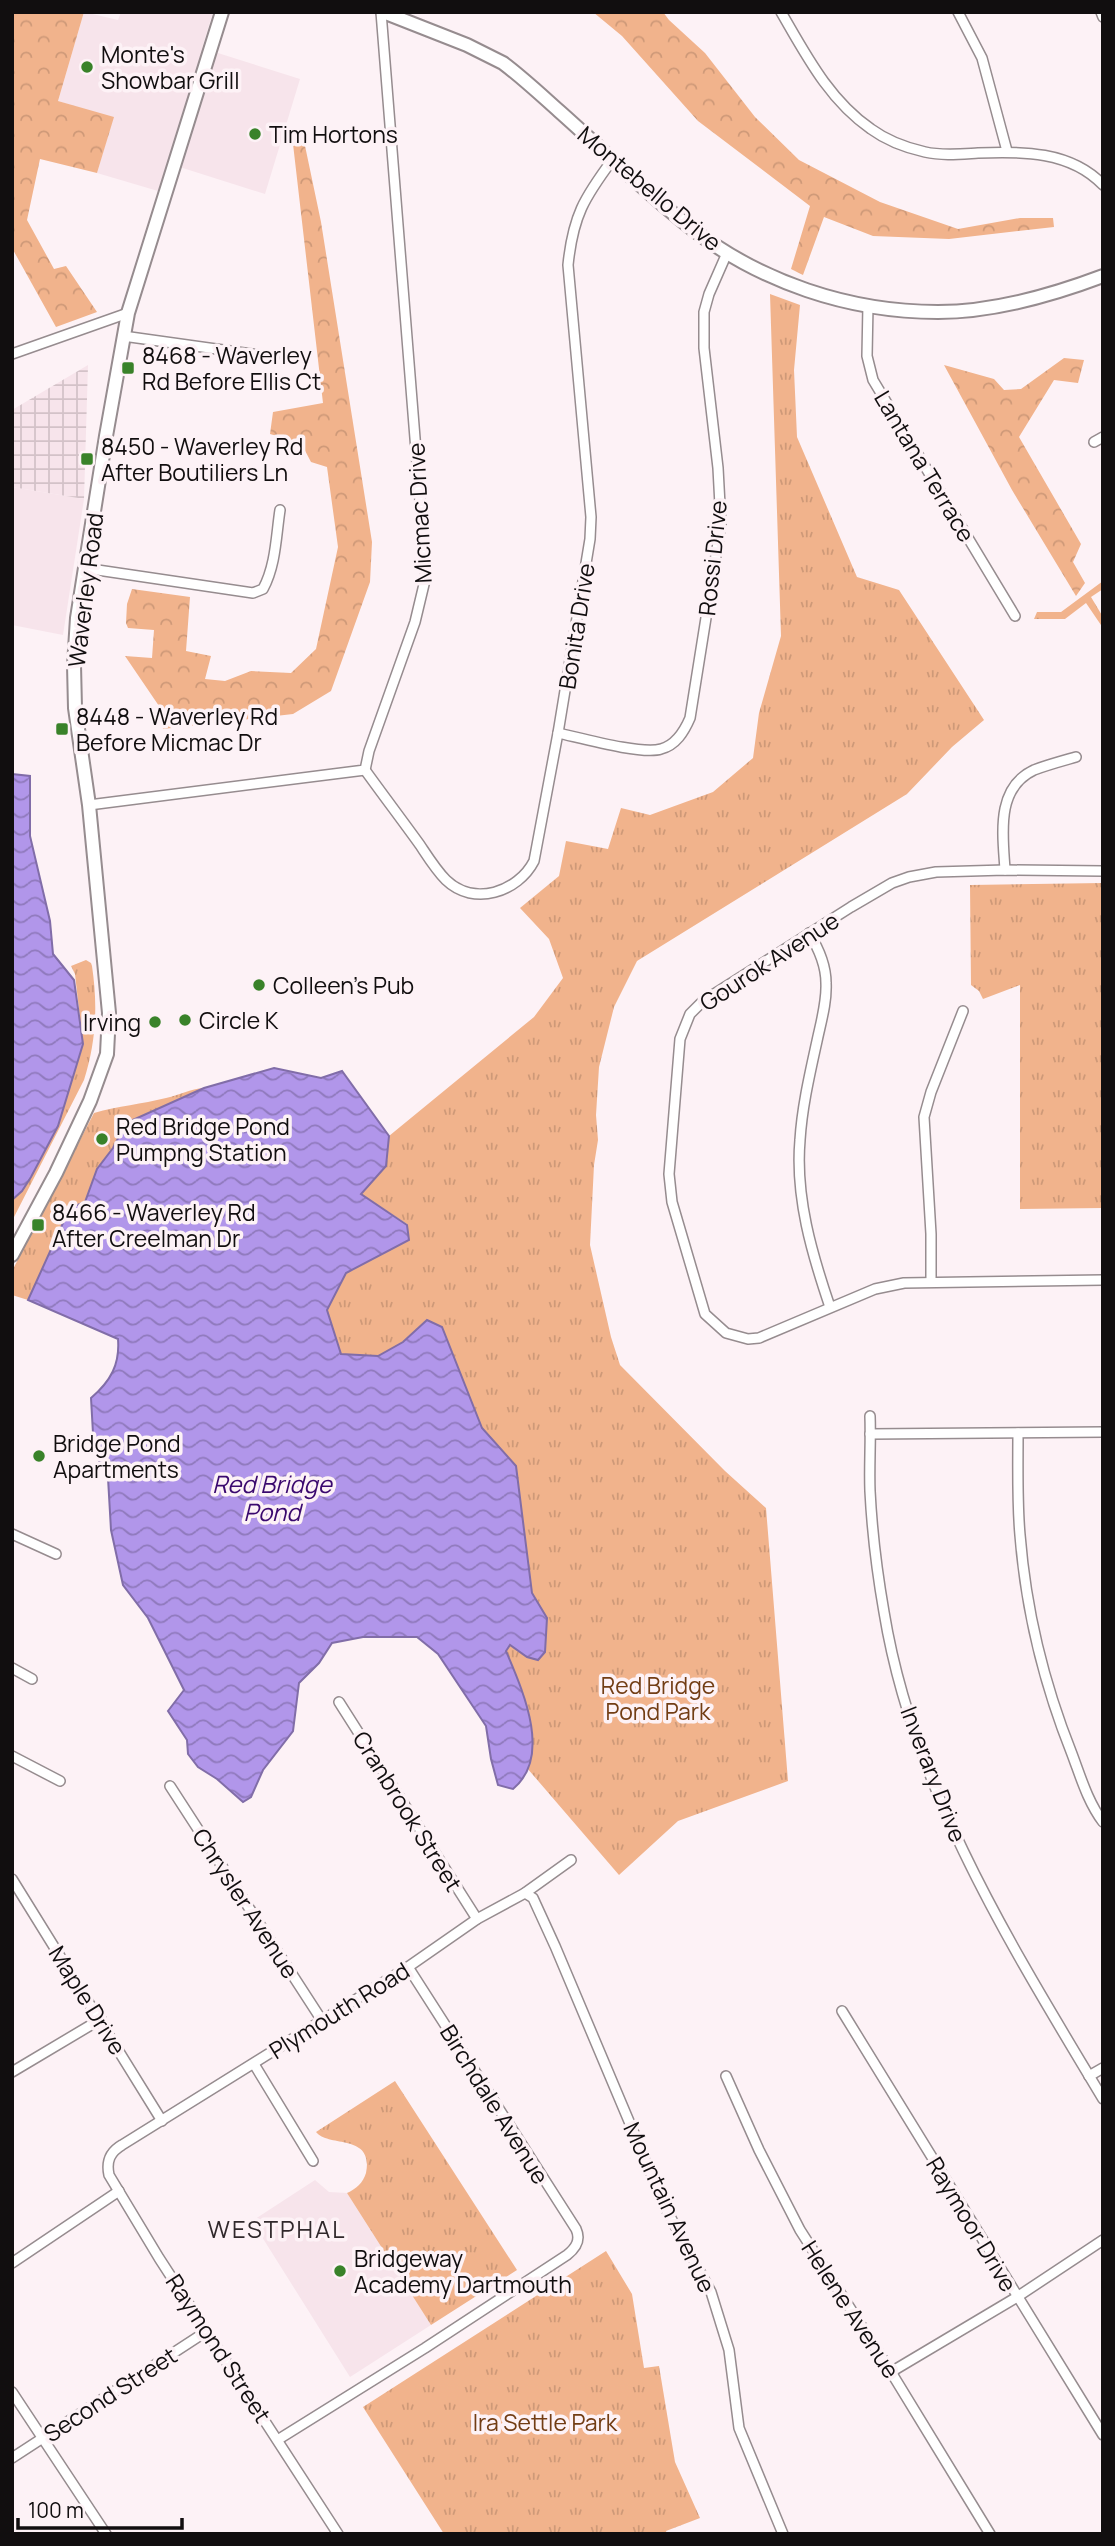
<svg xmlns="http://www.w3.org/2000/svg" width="1115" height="2546" font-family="Manrope,sans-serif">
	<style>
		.built { fill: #f7e4eb }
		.industrial { fill: url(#industrial-grid) }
		.forest { fill: url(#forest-crowns) }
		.park { fill: url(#park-tufts) }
		.water { fill: url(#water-waves); stroke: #816da8; stroke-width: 2 }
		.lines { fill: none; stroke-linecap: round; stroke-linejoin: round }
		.street-casing { stroke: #968c8f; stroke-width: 12 }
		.secondary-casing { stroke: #968c8f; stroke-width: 16 }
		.street { stroke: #fff; stroke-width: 9 }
		.secondary { stroke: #fff; stroke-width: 12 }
		.poi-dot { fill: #398229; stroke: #fdf2f6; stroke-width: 2.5 }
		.labels { text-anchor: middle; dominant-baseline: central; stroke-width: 7; stroke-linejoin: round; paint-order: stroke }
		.poi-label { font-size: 23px; fill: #110e0f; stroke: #fdf2f6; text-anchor: start }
		.street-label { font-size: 23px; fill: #110e0f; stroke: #fdf2f6 }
		.park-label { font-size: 23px; fill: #723d14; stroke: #fdf2f6 }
		.water-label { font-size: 24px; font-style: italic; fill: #3a086e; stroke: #fdf2f6 }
		.neighbourhood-label { font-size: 24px; letter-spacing: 2px; fill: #30282b; stroke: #fdf2f6 }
	</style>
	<defs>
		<pattern id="industrial-grid" width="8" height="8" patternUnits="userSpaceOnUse" patternTransform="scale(1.75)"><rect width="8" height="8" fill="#f7e4eb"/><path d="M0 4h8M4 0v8" fill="none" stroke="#d3c2c8"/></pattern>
		<pattern id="forest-crowns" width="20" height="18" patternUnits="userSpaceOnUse" patternTransform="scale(1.75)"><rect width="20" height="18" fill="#f1b38c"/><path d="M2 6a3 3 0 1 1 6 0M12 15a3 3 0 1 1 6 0" fill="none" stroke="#ce9978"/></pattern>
		<pattern id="park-tufts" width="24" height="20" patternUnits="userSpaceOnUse" patternTransform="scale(1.75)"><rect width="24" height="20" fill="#f1b38c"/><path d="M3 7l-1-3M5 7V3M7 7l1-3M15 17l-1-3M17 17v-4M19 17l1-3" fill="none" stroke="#ce9978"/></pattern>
		<pattern id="water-waves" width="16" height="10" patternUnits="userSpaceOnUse" patternTransform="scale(1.75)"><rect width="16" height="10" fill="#b196ea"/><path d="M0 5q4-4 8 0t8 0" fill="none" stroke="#8f79bc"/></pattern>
	</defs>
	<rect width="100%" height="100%" fill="#fdf2f6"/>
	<g class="built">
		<path d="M84 12 118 20 121 12H213L202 48 300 79 265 194 167 163 158 191 97 173 113 118 58 101Z"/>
		<path d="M12 487 84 499 63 635 12 625Z"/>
		<path d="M315 2180 329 2192 347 2193 431 2325 350 2377 252 2221Z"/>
	</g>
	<path class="industrial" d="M88 365 84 499 12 487V410Z"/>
	<g class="forest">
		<path d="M12 12H84L58 101 114 117 97 173 40 159 27 220 54 269 66 266 97 312 56 327 12 248Z"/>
		<path d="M593 12H663L669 20 705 53 755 117 799 160 880 202 958 229 1020 218H1053L1054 227 949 239 873 236 824 217 803 275 791 269 810 206 698 121 622 36Z"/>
		<path d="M304 141 321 222 372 542 370 582 331 691 293 714 163 729 159 706 125 656 152 658 154 630 128 628 126 623 127 604 132 589 190 597 186 651 211 656 205 679 225 681 251 671 291 673 316 649 338 547 327 467 311 462 301 443 270 434 273 412 323 403 293 144Z"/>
		<path d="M1064 358 1084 360 1078 383 1054 380 1019 437 1081 544 1073 562 1085 583 1076 596 1012 490 944 365 994 379 1004 390 1021 389Z"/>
	</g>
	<g class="park">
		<path d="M770 294 800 305 794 370 797 437 857 577 899 590 984 720 952 747 907 794 637 961 614 1007 599 1067 596 1115 598 1140 594 1165 590 1245 611 1337 620 1365 725 1471 766 1508 788 1781 678 1821 619 1875 527 1768C543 1734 520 1683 506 1651L509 1645 516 1649 547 1618 532 1593 516 1466 482 1428 442 1327 427 1321 403 1342 378 1356 341 1355 327 1310 346 1273 409 1240 407 1224 361 1194 386 1166 389 1136 534 1017 563 978 549 939 520 908 559 876 566 841 608 849 621 808 650 815 713 792 753 758 759 713 781 636Z"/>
		<path d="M1103 581V589L1091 597 1103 617V628L1086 603 1065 619H1034L1037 612H1061Z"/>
		<path d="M1103 883V1208L1020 1209V985L983 999 979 991 971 985 970 885Z"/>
		<path d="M86 960 91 963 92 966C98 1006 96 1042 84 1080L12 1221V1200L22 1191 58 1126 83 1045 75 974 71 966Z"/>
		<path d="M204 1088 126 1124 113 1148 97 1169 85 1202C70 1209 67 1205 63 1223L28 1300 12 1295V1271L94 1113C118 1106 142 1104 166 1098 180 1095 190 1089 204 1088Z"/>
		<path d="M395 2081 517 2270 431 2325 347 2193C356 2189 363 2183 366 2173 374 2133 329 2148 316 2132Z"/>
		<path d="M606 2251 632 2294 644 2368 659 2366 675 2462 700 2518 666 2531 667 2534H444L363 2407Z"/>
	</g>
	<g class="water">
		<path d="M12 774 30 776V836L50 921 53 954 74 980 83 1044 58 1126 31 1177 22 1191 12 1200Z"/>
		<path d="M274 1068 321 1078 342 1071 389 1136 386 1166 361 1194 407 1225 409 1240 346 1273 327 1310 341 1354 378 1356 403 1342 427 1320 442 1327 482 1428 516 1466 532 1593 547 1618 545 1652 538 1660 527 1657 510 1645 506 1651C522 1689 553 1756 513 1789L498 1785 491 1759 486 1726 438 1654 417 1637H363L332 1643 319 1663 299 1683 293 1731 263 1770 251 1797 243 1802 217 1779 198 1767 188 1754 187 1740 168 1711 184 1690 148 1618 123 1585 111 1530 108 1478 94 1451 91 1398C111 1381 120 1364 118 1339L28 1300 63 1223C66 1204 70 1209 85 1202L97 1169 113 1148 126 1123 204 1088Z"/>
	</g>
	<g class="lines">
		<defs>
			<g id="street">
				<path d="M781 12C806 55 829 100 871 129 886 140 907 148 925 152 942 156 961 154 978 153 1021 151 1071 151 1103 185"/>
				<path d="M958 12 982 58 1007 151"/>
				<path d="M1101 12 1103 17"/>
				<path d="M868 305 867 356 873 380 1015 616"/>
				<path d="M123 336 274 357"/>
				<path d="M12 354 128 313"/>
				<path d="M1094 442 1103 437"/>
				<path d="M84 568 253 593 263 589C276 565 276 536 280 510"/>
				<path d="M558 733C581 738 642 755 661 749 676 745 684 732 690 718L721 524 718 468 704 348V312L709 294 727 253"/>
				<path d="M365 770C383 795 402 820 420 845 428 857 436 870 446 880 474 907 518 892 534 861L558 733 590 539 591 517 568 265C573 216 584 198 613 159"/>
				<path d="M89 805 365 770 369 751 415 622 426 576 381 12"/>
				<path d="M1005 870C1003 836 995 788 1034 770 1047 765 1062 761 1076 757"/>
				<path d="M1103 871 1005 870 936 872 909 877 892 883 851 907 703 1001 690 1014 680 1039 669 1174 672 1202 705 1314 726 1333 748 1339 759 1338 875 1289 904 1283 1103 1280"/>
				<path d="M809 933C819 949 826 965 826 983 827 1002 821 1022 817 1041 810 1073 802 1107 800 1140 795 1197 812 1254 830 1307"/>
				<path d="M931 1282V1234L924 1117 931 1092 963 1011"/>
				<path d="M870 1416C871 1441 869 1466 870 1491 872 1531 877 1572 884 1612 913 1790 1012 1947 1103 2099"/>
				<path d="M1018 1433C1018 1467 1017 1502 1020 1535 1026 1611 1044 1684 1072 1754 1081 1778 1088 1802 1103 1822"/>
				<path d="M870 1434 1103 1432"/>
				<path d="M12 1534 56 1554"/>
				<path d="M12 1668 32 1679"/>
				<path d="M339 1702 477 1919"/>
				<path d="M12 1756 60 1781"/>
				<path d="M170 1786 321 2019"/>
				<path d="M12 1879 162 2121"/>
				<path d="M525 1893 533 1898 555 1946 666 2209 711 2292 729 2350 739 2428 783 2534"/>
				<path d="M842 2011 1103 2435"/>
				<path d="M254 2064 313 2161"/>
				<path d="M12 2072 101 2019"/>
				<path d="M726 2076 759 2150 800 2230 891 2372 990 2534"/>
				<path d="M1089 2076 1103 2068"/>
				<path d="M12 2263 119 2191"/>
				<path d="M891 2372 1017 2297 1103 2240"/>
				<path d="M12 2392 106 2534"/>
				<path d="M279 2439 425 2348 567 2255C576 2248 581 2240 576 2229L408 1967"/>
				<path d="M12 2458 207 2331"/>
				<path d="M338 2534 159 2258 109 2175C106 2161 110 2152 122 2145L408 1967 477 1919 525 1893 571 1860"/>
			</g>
			<g id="secondary">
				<path d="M383 12 467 45 503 63C523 78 541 95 559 111 603 150 645 192 691 228 760 282 849 312 938 312 994 312 1050 296 1103 276"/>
				<path d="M12 1255 56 1173 90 1101 107 1054 109 1013 89 805 75 708 74 665 77 618 106 436 128 313 222 12"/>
			</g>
		</defs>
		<use href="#street" class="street-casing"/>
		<use href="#secondary" class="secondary-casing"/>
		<use href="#street" class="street"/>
		<use href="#secondary" class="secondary"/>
	</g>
	<g class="poi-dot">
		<circle cx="87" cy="67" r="7"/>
		<circle cx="255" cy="134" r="7"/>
		<rect x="121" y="361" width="14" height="14" rx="3.5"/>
		<rect x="80" y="452" width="14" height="14" rx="3.5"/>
		<rect x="55" y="722" width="14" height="14" rx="3.5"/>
		<circle cx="259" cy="985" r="7"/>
		<circle cx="185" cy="1020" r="7"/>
		<circle cx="155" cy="1022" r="7"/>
		<circle cx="102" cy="1139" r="7"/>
		<rect x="31" y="1218" width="14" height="14" rx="3.5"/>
		<circle cx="39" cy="1456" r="7"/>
		<circle cx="340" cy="2271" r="7"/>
	</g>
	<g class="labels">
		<g class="poi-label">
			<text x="101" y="54">Monte's<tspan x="101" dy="26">Showbar Grill</tspan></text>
			<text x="269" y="134">Tim Hortons</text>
			<text x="142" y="355">8468 - Waverley<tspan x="142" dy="26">Rd Before Ellis Ct</tspan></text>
			<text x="101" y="446">8450 - Waverley Rd<tspan x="101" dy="26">After Boutiliers Ln</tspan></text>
			<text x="76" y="716">8448 - Waverley Rd<tspan x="76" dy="26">Before Micmac Dr</tspan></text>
			<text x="273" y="985">Colleen's Pub</text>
			<text x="199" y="1020">Circle K</text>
			<text x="141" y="1022" text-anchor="end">Irving</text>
			<text x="116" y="1126">Red Bridge Pond<tspan x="116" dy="26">Pumpng Station</tspan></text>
			<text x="52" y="1212">8466 - Waverley Rd<tspan x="52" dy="26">After Creelman Dr</tspan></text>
			<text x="53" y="1443">Bridge Pond<tspan x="53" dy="26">Apartments</tspan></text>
			<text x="354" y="2258">Bridgeway<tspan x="354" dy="26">Academy Dartmouth</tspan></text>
		</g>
		<g class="street-label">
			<text transform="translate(650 188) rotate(40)">Montebello Drive</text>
			<text transform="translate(925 466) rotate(59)">Lantana Terrace</text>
			<text transform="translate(419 513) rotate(-93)">Micmac Drive</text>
			<text transform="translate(712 558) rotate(-84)">Rossi Drive</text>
			<text transform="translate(85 590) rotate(-83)">Waverley Road</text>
			<text transform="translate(576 626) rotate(-81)">Bonita Drive</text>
			<text transform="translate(769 961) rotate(-33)">Gourok Avenue</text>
			<text transform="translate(934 1774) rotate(69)">Inverary Drive</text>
			<text transform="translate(408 1811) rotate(58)">Cranbrook Street</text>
			<text transform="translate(246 1903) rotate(57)">Chrysler Avenue</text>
			<text transform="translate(88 2000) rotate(58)">Maple Drive</text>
			<text transform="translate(339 2010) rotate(-32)">Plymouth Road</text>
			<text transform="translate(495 2104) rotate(58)">Birchdale Avenue</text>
			<text transform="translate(670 2207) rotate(65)">Mountain Avenue</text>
			<text transform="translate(972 2224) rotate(59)">Raymoor Drive</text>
			<text transform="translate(851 2309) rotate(57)">Helene Avenue</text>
			<text transform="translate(219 2348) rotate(57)">Raymond Street</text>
			<text transform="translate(110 2394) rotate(-33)">Second Street</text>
		</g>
		<g class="park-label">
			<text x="658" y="1685">Red Bridge<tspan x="658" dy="26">Pond Park</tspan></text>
			<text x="545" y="2422">Ira Settle Park</text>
		</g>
		<g class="water-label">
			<text x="272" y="1483">Red Bridge<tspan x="272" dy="28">Pond</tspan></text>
		</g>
		<g class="neighbourhood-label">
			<text x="277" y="2228">WESTPHAL</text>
		</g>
	</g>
	<rect width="1115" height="2546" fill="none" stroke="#110e0f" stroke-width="28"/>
	<path d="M18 2518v10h164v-10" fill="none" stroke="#110e0f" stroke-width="3.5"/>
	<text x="28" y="2518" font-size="21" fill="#110e0f" stroke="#fdf2f6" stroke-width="5" paint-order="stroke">100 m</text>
</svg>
